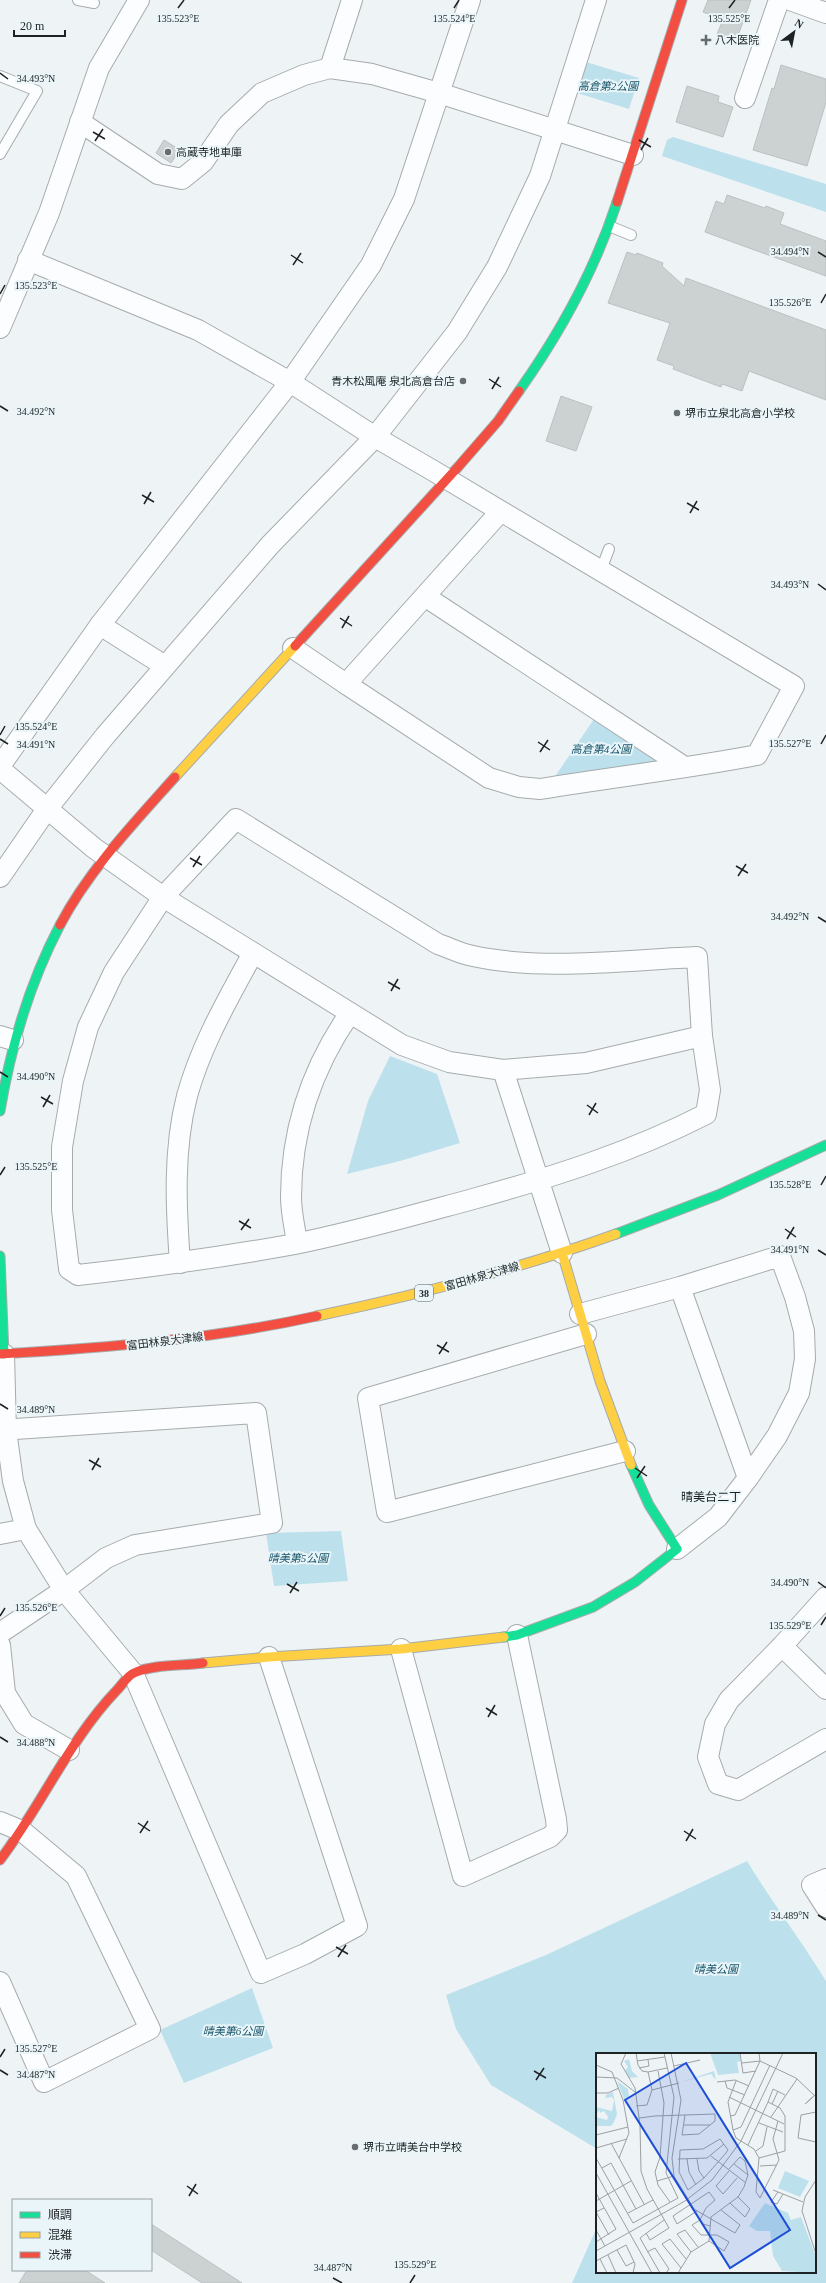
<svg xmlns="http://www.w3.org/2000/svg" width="826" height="2283" font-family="'Times New Roman','Noto Sans JP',serif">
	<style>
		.green { fill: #bde0ed }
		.building { fill: #ccd1d2; stroke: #bbc0c1 }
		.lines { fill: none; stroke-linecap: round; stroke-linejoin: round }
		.lane-casing { stroke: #a6abac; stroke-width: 12 }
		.street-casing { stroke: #a6abac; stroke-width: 22 }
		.fast-casing { stroke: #a6abac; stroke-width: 11 }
		.slow-casing { stroke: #a6abac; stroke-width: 11 }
		.jam-casing { stroke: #a6abac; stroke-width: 11 }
		.lane { stroke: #fcfdfe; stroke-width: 10 }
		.street { stroke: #fcfdfe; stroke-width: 20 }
		.fast { stroke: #16e098; stroke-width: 9 }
		.slow { stroke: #ffcf43; stroke-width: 9 }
		.jam { stroke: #f24e42; stroke-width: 9 }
		.ticks { fill: none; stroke: #1e2224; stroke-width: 1.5 }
		.poi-dot { fill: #676c6e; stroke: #eaf5f9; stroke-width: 1.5 }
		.labels { text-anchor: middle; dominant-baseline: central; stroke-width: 4; stroke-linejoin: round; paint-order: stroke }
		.shield { fill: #eaf5f9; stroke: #5b6164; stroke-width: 1 }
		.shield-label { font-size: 10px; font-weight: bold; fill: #1e2224 }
		.poi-label { font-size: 11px; fill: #1e2224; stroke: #eaf5f9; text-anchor: start }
		.park-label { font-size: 11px; font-style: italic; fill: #16566a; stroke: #eaf5f9 }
		.street-label { font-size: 11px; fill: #1e2224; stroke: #eaf5f9 }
		.neighbourhood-label { font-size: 12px; fill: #1e2224; stroke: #eaf5f9 }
		.inset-road { fill: none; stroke: #9ba0a2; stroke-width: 1 }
		.view { fill: #1d4ed8; fill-opacity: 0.15; stroke: #1d4ed8; stroke-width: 2 }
		.inset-edge { fill: none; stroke: #1e2224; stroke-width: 2 }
		.ticks-label { font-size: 10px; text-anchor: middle; fill: #1e2224; stroke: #eaf5f9; stroke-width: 4; stroke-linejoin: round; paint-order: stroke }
	</style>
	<rect width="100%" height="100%" fill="#eef4f6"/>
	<g class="green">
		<path d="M586 62 639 78 629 109 577 93Z"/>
		<path d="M673 137 826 184V212L662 156 667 140Z"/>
		<path d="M594 719 656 760 655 763 554 778Z"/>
		<path d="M390 1056 437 1074 460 1143 400 1161 347 1174 368 1101Z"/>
		<path d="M341 1531 348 1581 274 1586 266 1533Z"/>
		<path d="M747 1861C772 1902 801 1940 826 1981V2283H572L597 2227V2272H815V2054H597V2149L491 2085 456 2029 446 1995 546 1955Z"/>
		<path d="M252 1988 273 2048 184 2083 160 2030Z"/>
	</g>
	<g class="building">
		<path d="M708 0H751L736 41 717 34 723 20 703 12Z"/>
		<path d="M781 65 826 79V102L807 166 753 150 772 88 774 89Z"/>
		<path d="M687 86 719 96 718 102 733 107 723 137 676 122Z"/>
		<path d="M164 140 180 150 171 163 156 153Z"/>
		<path d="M727 195 765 208 766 206 784 213 780 224 826 241V276L705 232 716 201 724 204Z"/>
		<path d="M627 252 636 255 637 253 663 263 662 266 684 286 686 278 826 330V400L749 371 742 391 722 384 721 387 673 369 674 366 657 360 670 323 608 303Z"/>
		<path d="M561 396 592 407 576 451 546 441Z"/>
		<path d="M151 2224 242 2283H202L151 2250Z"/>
		<path d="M27 2270H85L105 2283H19Z"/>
	</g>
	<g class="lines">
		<defs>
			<g id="lane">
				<path d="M78 0 94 3"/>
				<path d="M0 76 37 91 0 154"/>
				<path d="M609 226 631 235"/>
				<path d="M601 570 609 549"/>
			</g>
			<g id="street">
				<path d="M790 0 826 13"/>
				<path d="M330 68 352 0"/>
				<path d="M745 98 779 0"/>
				<path d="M80 122 158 174 182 179 203 162 229 124 262 93 304 75 330 68 372 74 439 93 633 155"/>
				<path d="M28 260 198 330 290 382 375 437 432 470 794 686 757 755C685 769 612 777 540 789L519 787 489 778 346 684 501 511"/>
				<path d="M0 328 49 213 99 68 139 0"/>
				<path d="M426 597 683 766"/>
				<path d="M100 625 165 666"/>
				<path d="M293 648 346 684"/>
				<path d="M0 766 100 625 290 382 371 265 404 199 470 0"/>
				<path d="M0 769 94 848 163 897 402 1045 449 1062 503 1070 586 1063 702 1036"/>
				<path d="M236 819 438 944C450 948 461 954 473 956 540 971 628 960 697 957L702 1036 710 1090 706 1114C632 1152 553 1177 473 1199 414 1215 355 1232 295 1244 223 1257 151 1267 78 1275L69 1269 62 1210V1147L73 1081 88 1027 114 972 163 897Z"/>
				<path d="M0 877 47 809 105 736 270 545 375 437 457 332 497 267 540 176 596 0"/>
				<path d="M0 1036 13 1040"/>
				<path d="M503 1070 562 1253"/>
				<path d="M297 1243C295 1228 291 1213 291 1197 291 1131 312 1068 350 1013"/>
				<path d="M180 1263C176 1208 173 1150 187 1096 201 1045 228 999 253 953"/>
				<path d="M680 1287 748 1478"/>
				<path d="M580 1314 680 1287 780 1256 795 1297 804 1331 805 1359 799 1393 777 1436 748 1478 718 1517 677 1549"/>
				<path d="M586 1334 368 1398 387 1512 625 1451"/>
				<path d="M4 1354 6 1430 13 1481 26 1529 64 1590 133 1673 261 1973 305 1954 357 1926 269 1657"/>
				<path d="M0 1430 256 1413 272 1523 135 1545 106 1558 64 1590 0 1633"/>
				<path d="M0 1534 26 1529"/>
				<path d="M826 1597 782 1646 729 1700 715 1724 708 1757 718 1784 738 1790 826 1739"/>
				<path d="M0 1645 5 1693 24 1724 69 1750"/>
				<path d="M782 1646 826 1689"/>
				<path d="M401 1649 463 1876 550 1837 557 1830 556 1819 517 1635"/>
				<path d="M0 1822 22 1831 76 1876 150 2029 44 2082 0 1982"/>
				<path d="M826 1879 812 1885 826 1907"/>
			</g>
			<g id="fast">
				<path d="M519 391C560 333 595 270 617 202"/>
				<path d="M0 1111C11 1046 29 984 60 925"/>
				<path d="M616 1234 718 1195 826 1145"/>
				<path d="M0 1256 4 1354"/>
				<path d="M504 1637 517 1635 593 1607 635 1582 677 1549 649 1505 631 1465"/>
			</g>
			<g id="slow">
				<path d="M175 777 295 646"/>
				<path d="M562 1253 600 1381 631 1465"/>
				<path d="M317 1316C418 1295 518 1269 616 1234"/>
				<path d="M203 1663 269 1657 401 1649 504 1637"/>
			</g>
			<g id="jam">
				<path d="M617 202 682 0"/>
				<path d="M295 646 458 467 498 421 519 391"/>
				<path d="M60 925C89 870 134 823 175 777"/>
				<path d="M0 1354C106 1348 213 1339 317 1316"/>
				<path d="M0 1860C42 1805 69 1740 117 1690 122 1685 128 1675 134 1673 154 1664 182 1666 203 1663"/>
			</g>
		</defs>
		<use href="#lane" class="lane-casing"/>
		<use href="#street" class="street-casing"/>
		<use href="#fast" class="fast-casing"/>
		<use href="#slow" class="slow-casing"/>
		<use href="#jam" class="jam-casing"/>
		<use href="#lane" class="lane"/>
		<use href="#street" class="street"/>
		<use href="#fast" class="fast"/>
		<use href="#slow" class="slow"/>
		<use href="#jam" class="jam"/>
	</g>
	<path class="ticks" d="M178 8 184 0M454 8 459 0M729 8 735 0M0 73 8 79M93 132 105 139M639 140 651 147M95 141 103 129M641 150 648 138M818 252 826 257M291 255 303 263M293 265 301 253M0 294 5 285M821 303 826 294M489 379 501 387M492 389 499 377M0 406 8 411M142 495 154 502M687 503 699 510M144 504 151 492M690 513 697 501M818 584 826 590M340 618 352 626M342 628 349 616M0 735 5 726M0 739 8 744M538 742 550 750M821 744 826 735M540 752 548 740M190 858 202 865M736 866 748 873M193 867 200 856M738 876 746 864M818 917 826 922M388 982 400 989M391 991 398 979M0 1072 8 1077M41 1097 53 1104M587 1105 598 1113M43 1107 50 1095M589 1115 596 1103M0 1175 5 1167M821 1185 826 1176M239 1221 251 1228M785 1229 796 1237M241 1230 249 1219M787 1239 794 1227M818 1250 826 1255M437 1345 449 1352M439 1354 447 1342M0 1404 8 1409M89 1460 101 1467M635 1468 647 1476M92 1470 99 1458M637 1478 645 1466M818 1582 826 1588M287 1584 299 1591M290 1593 297 1582M0 1616 5 1608M821 1625 826 1617M486 1708 497 1715M488 1717 495 1705M0 1737 8 1742M138 1823 150 1831M684 1831 696 1839M140 1833 148 1821M686 1841 693 1829M818 1915 826 1920M336 1947 348 1954M338 1957 346 1945M0 2057 5 2049M0 2070 8 2075M534 2071 546 2078M536 2080 544 2068M187 2186 198 2194M189 2196 196 2184M333 2278 342 2283M410 2283 415 2275"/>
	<g class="poi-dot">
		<path d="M704 34h4v4h4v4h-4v4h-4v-4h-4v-4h4z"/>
		<circle cx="168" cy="152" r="4"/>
		<circle cx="463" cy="381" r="4"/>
		<circle cx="677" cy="413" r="4"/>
		<circle cx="355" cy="2147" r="4"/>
	</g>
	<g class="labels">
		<rect class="shield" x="415" y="1285" width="18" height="16" rx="3"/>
		<g class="shield-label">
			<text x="424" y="1293">38</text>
		</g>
		<g class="poi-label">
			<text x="715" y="40">八木医院</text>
			<text x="176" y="152">高蔵寺地車庫</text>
			<text x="455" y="381" text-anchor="end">青木松風庵 泉北高倉台店</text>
			<text x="685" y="413">堺市立泉北高倉小学校</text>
			<text x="363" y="2147">堺市立晴美台中学校</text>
		</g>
		<g class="park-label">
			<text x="608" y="86">高倉第2公園</text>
			<text x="601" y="749">高倉第4公園</text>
			<text x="298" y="1558">晴美第5公園</text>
			<text x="716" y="1969">晴美公園</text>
			<text x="233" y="2031">晴美第6公園</text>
		</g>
		<g class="street-label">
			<text transform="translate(482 1276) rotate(-16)">富田林泉大津線</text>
			<text transform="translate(165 1341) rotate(-7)">富田林泉大津線</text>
		</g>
		<g class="neighbourhood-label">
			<text x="711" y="1497">晴美台二丁</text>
		</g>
	</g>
	<g transform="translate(596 2053)">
		<rect width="220" height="220" fill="#eef4f6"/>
		<path d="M114 0 144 1 145 8 141 9 143 20 122 22ZM33 6 36 18 42 24 33 25 29 17 32 14 28 8ZM118 18 120 27 115 21 85 29ZM21 28 32 36 33 44 28 46ZM17 39 21 61 18 69 15 73H0V64L11 67 12 64 8 58 4 60V57L0 61V54L16 58 18 47 16 44 9 45 10 42ZM189 118 213 128 204 144 182 135ZM169 150 192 160 195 167 205 164 219 201 220 220 186 218 177 203 174 178H161L153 173Z" fill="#bde0ed"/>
		<path class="inset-road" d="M30 0 25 11 39 35 44 72 45 118 51 136 73 175 54 187 50 180M40 0 42 12 46 18 52 19 71 15M75 0 85 47 76 105 78 123 98 156 139 180 144 172 125 157M144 0 147 20 160 18M41 8 69 4M146 10 164 8 163 0M0 12 16 19 27 47 33 80 23 105M78 13 104 7M43 15 53 13 52 7M62 18 68 50 64 104 59 119 62 132 74 149M52 19 56 37M0 24 21 25 39 39M129 28 131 35 149 42M140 28 132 49 137 77 140 85 158 96 163 105 160 139 164 145 183 107 177 86 182 68M121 29 139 27 153 33M0 40H12L23 35M133 44 188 71M217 44 209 51 220 41M172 49 177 36 189 42M176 51 182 38M40 53 51 52 56 37 83 30M220 59 205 62 202 85 220 89M134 63 139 62 164 8 200 25 220 44M175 64 201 26M43 65 59 63 119 61V68L103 81 86 82 89 62M163 70 187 79M88 72H114M137 77 145 74 174 12M0 82 32 74M124 86 132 97 130 100 108 125 92 137 83 119 84 97 107 96ZM15 90 48 151M152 92 172 49 184 55 189 63V98L163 105M0 95 31 86M160 98 167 93 171 74M115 103 150 130M0 105 37 170 82 145 70 120 78 44 68 0M82 106 111 105 128 91M91 106 93 119 100 132M101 106 103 118 108 125M138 111 152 122M164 113 181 112M6 115 15 110 40 156M133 118 120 133 127 141 141 125M0 120 56 220M220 127 209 144 206 158 220 201M61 128 78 123M177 137 207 149M182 139 175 149 181 151 187 141M0 140 20 176 0 189M0 148 35 128M134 150 149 164 154 156 142 144M8 155 0 159 13 182M101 158 81 171 77 163 113 139 119 147 110 155 104 167 96 172 105 182H121L133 189 128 198 113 188M32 160 57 147M104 167 107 171 114 173M0 177 9 193M21 197 30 213 38 209M0 198 89 148 116 127 145 88 187 0M51 199 59 195 73 216 70 220M95 199 81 181 89 177 102 194M12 202 20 220M4 206 11 220M0 208 30 192 39 211 37 220M85 215 66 191 74 186 90 206M64 220 44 185 68 167M82 220 95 199 113 188 115 164 142 144 148 134 152 122 149 108 144 104 132 117"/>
		<path class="view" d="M90 10 194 177 134 215 29 47Z"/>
		<rect width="220" height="220" class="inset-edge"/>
	</g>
	<g class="ticks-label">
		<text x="178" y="22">135.523°E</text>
		<text x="454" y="22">135.524°E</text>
		<text x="729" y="22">135.525°E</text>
		<text x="36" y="82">34.493°N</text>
		<text x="790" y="255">34.494°N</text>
		<text x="36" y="289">135.523°E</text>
		<text x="790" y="306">135.526°E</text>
		<text x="36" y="415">34.492°N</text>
		<text x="790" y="588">34.493°N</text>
		<text x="36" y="730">135.524°E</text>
		<text x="790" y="747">135.527°E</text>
		<text x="36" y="748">34.491°N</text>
		<text x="790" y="920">34.492°N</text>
		<text x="36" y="1080">34.490°N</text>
		<text x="36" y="1170">135.525°E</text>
		<text x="790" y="1188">135.528°E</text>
		<text x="790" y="1253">34.491°N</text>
		<text x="36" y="1413">34.489°N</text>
		<text x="790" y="1586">34.490°N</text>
		<text x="36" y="1611">135.526°E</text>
		<text x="790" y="1629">135.529°E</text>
		<text x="36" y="1746">34.488°N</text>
		<text x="790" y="1919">34.489°N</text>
		<text x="36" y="2052">135.527°E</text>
		<text x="36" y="2078">34.487°N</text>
		<text x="415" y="2268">135.529°E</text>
		<text x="333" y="2271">34.487°N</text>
	</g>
	<rect x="12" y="2199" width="140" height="72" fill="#eaf5f9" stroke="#98a1a4"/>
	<rect x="20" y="2212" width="20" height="6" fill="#16e098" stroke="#98a1a4"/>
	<text x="48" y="2219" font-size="12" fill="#1e2224">順調</text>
	<rect x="20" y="2232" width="20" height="6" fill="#ffcf43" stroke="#98a1a4"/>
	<text x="48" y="2239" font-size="12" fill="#1e2224">混雑</text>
	<rect x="20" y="2252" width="20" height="6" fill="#f24e42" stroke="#98a1a4"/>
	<text x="48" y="2259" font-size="12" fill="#1e2224">渋滞</text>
	<g transform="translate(794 32) rotate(32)" stroke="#eaf5f9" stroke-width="3" paint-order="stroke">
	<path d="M0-3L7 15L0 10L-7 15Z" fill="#1e2224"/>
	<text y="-6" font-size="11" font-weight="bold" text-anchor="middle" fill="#1e2224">N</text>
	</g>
	<path d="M14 30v6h51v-6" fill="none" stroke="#1e2224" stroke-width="2"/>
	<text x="20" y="30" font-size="12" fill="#1e2224" stroke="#eaf5f9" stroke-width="3" paint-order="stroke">20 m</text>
</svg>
